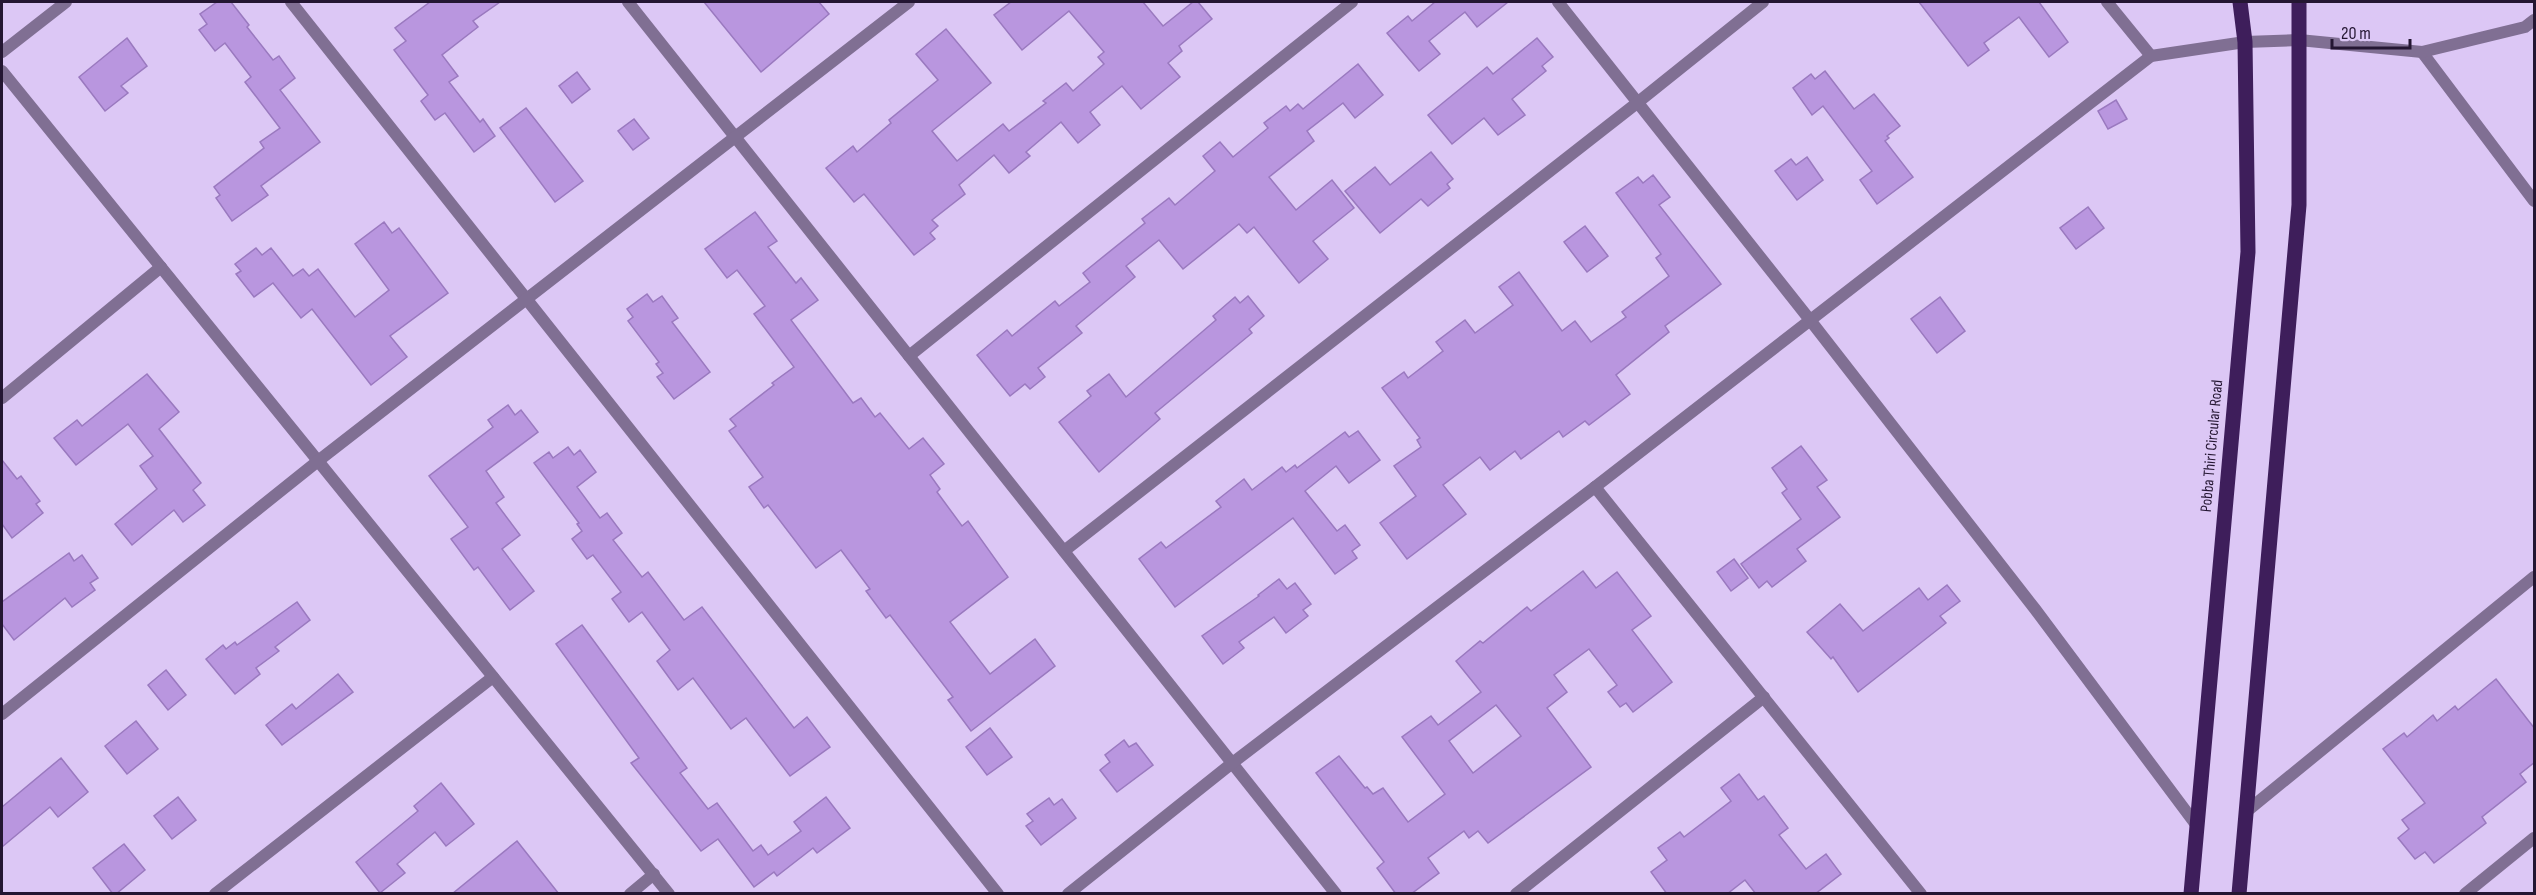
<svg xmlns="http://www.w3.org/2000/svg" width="2536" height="895" font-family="'Sofia Sans Condensed',sans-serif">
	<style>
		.building { fill: #b996df; stroke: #9a79bf; stroke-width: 1.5; fill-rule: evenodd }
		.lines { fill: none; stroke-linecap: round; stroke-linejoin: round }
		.street { stroke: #806f93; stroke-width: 12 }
		.primary { stroke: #3e1e5b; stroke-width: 15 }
		.labels { text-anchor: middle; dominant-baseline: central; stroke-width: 6; stroke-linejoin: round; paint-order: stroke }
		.street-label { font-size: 16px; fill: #241632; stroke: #dcc7f5 }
	</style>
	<rect width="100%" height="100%" fill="#dcc7f5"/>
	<g class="building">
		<path d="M217 2H231L249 25 247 27 273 60 279 56 295 78 280 90 320 142 261 186 268 195 232 221 216 198 220 195 214 187 264 148 260 142 280 128 245 82 251 77 225 43 215 51 199 30 207 24 200 14Z"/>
		<path d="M430 2H500L473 21 478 27 442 55 458 76 449 82 480 122 483 119 495 136 474 152 445 113 435 120 421 101 428 95 394 50 406 41 395 28Z"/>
		<path d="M704 2H819L829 14 761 72Z"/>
		<path d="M1011 2H1143L1163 26 1193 2H1198L1212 19 1179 46 1182 51 1168 63 1180 77 1141 109 1122 86 1090 112 1100 125 1078 143 1061 122 1026 152 1030 156 1009 173 994 155 959 185 965 194 932 220 938 226 930 233 935 239 914 255 864 194 854 202 826 168 853 146 857 152 891 123 889 120 938 80 916 54 946 29 991 83 932 131 957 161 1003 124 1009 131 1046 103 1043 101 1066 83 1073 91 1104 64 1098 57 1104 52 1069 11 1022 50 994 15Z"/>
		<path d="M1435 2H1508L1477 27 1465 12 1429 41 1440 54 1419 71 1387 33 1408 16 1412 21Z"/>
		<path d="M1919 2H2039L2068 42 2049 57 2019 17 1984 43 1989 50 1968 66Z"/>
		<path d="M127 38 147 66 121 86 128 93 105 111 79 77Z"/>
		<path d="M1537 38 1553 57 1542 66 1546 71 1512 99 1525 115 1498 135 1484 118 1452 144 1428 115 1487 67 1493 74Z"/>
		<path d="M1358 64 1383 95 1355 118 1343 103 1307 131 1314 141 1269 177 1296 210 1332 180 1354 208 1313 241 1328 259 1299 283 1254 227 1247 233 1239 224 1183 269 1159 240 1126 266 1135 277 1076 326 1082 333 1038 368 1045 377 1030 389 1025 384 1010 396 977 355 1007 330 1012 336 1055 301 1059 306 1090 282 1083 273 1145 223 1142 219 1169 198 1175 205 1215 171 1203 156 1220 142 1233 157 1268 128 1264 123 1286 106 1290 111 1298 104 1303 109Z"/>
		<path d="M1825 71 1854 109 1874 94 1900 126 1887 136 1889 138 1885 141 1913 177 1877 204 1860 180 1872 171 1823 106 1812 115 1793 88 1811 74 1815 79Z"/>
		<path d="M577 72 590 89 572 103 559 86Z"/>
		<path d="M2116 100 2127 119 2108 129 2098 111Z"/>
		<path d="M526 108 583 181 555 202 500 128Z"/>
		<path d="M634 119 649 138 633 150 618 131Z"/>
		<path d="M1431 152 1453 179 1447 184 1450 188 1428 206 1421 199 1380 233 1345 191 1375 167 1390 185Z"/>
		<path d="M1807 157 1823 180 1797 200 1775 171 1791 159 1796 165Z"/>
		<path d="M1653 175 1670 197 1659 205 1721 284 1665 326 1669 332 1616 375 1630 394 1589 425 1585 421 1563 437 1559 431 1521 459 1515 451 1490 470 1480 457 1443 485 1466 514 1407 559 1380 523 1416 496 1394 466 1421 447 1417 440 1420 438 1382 388 1404 372 1408 378 1443 351 1436 342 1465 320 1475 333 1513 305 1499 287 1519 272 1562 331 1575 321 1591 342 1626 317 1622 312 1669 276 1656 258 1661 254 1616 193 1638 177 1643 183Z"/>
		<path d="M2088 207 2104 228 2076 249 2060 228Z"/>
		<path d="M755 212 777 241 768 247 796 283 801 278 818 300 791 320 853 403 861 398 875 417 880 413 909 449 923 438 944 464 930 475 940 489 937 492 962 526 968 521 1008 577 950 622 990 674 1035 639 1055 666 971 731 948 700 953 697 890 615 886 618 866 591 870 589 841 550 816 568 768 505 764 508 749 487 763 477 729 431 736 426 730 419 774 385 772 383 794 367 754 314 765 306 737 270 727 278 705 249Z"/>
		<path d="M384 222 392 233 399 228 448 293 390 336 407 357 371 385 312 309 301 318 273 283 254 297 236 274 241 271 235 264 256 248 262 255 271 248 293 276 303 269 309 276 318 269 355 317 389 290 355 244Z"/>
		<path d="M1585 226 1608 256 1587 272 1564 242Z"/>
		<path d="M647 294 653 302 662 296 678 318 672 322 710 372 674 399 657 377 663 373 656 364 659 362 628 321 633 317 627 309Z"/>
		<path d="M1248 296 1264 316 1249 329 1252 333 1155 413 1160 419 1099 472 1059 422 1091 396 1087 391 1109 374 1126 397 1216 320 1213 316 1235 297 1240 303Z"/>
		<path d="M1940 297 1965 331 1937 353 1911 319Z"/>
		<path d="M147 374 179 412 159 429 201 483 193 490 205 505 183 522 174 510 132 545 115 524 157 489 140 466 153 456 128 424 76 465 54 438 77 420 82 426Z"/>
		<path d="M508 405 515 415 521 410 538 432 486 471 504 497 496 503 520 535 502 549 534 591 510 610 478 567 474 570 451 539 468 527 429 476 493 427 488 420Z"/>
		<path d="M1358 431 1380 460 1349 483 1336 466 1305 491 1337 531 1345 525 1360 545 1352 551 1357 558 1335 574 1293 518 1175 607 1139 559 1161 542 1166 548 1221 507 1216 501 1244 479 1252 490 1282 467 1286 472 1295 465 1297 468 1345 432 1349 437Z"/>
		<path d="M1801 446 1827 480 1817 487 1840 517 1797 549 1806 561 1772 587 1767 581 1759 588 1741 564 1801 519 1782 493 1787 489 1772 468Z"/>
		<path d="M568 447 574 455 580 450 596 472 577 487 600 518 607 513 622 533 613 540 642 577 648 572 684 620 702 607 794 728 807 717 830 747 790 776 746 718 731 729 693 678 678 690 657 661 670 650 642 612 629 622 612 599 621 592 593 555 587 559 572 539 582 531 577 524 579 523 534 463 549 452 553 458Z"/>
		<path d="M2 460 17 479 21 476 40 501 36 504 43 513 12 538 2 524Z"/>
		<path d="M69 553 74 561 82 555 98 578 90 583 95 590 72 607 65 598 14 640 2 624V602Z"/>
		<path d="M1734 559 1748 578 1731 591 1717 572Z"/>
		<path d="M1583 571 1596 588 1617 572 1651 616 1632 630 1672 682 1633 712 1626 703 1620 707 1608 692 1617 685 1589 649 1554 675 1567 692 1547 708 1591 767 1488 843 1478 831 1469 838 1464 831 1428 858 1439 873 1411 894H1396L1377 868 1384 862 1316 773 1339 756 1365 788 1367 787 1373 794 1383 788 1408 822 1445 794 1402 737 1431 716 1438 725 1481 692 1456 661 1480 641 1483 643 1527 607 1531 611ZM1496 705 1521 736 1473 773 1449 741Z"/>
		<path d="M1279 579 1287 589 1295 583 1311 604 1303 610 1308 616 1286 633 1274 617 1239 642 1244 648 1223 664 1202 636 1259 596 1258 595Z"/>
		<path d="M1947 585 1960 601 1940 616 1946 623 1858 692 1833 657 1831 659 1807 632 1840 604 1863 631 1919 588 1928 600Z"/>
		<path d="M297 602 310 620 275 647 279 651 256 668 260 674 235 694 206 659 223 645 226 649 235 642 237 645Z"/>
		<path d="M582 625 687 768 680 773 708 809 717 803 753 851 761 845 768 855 801 831 794 822 826 797 850 828 817 853 813 848 777 876 774 872 754 887 718 839 701 851 631 763 639 758 556 644Z"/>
		<path d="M166 670 186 695 168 710 148 685Z"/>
		<path d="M338 674 353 692 282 745 266 725 292 704 296 709Z"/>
		<path d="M2496 679 2535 729V762L2520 774 2526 782 2482 817 2486 823 2434 863 2425 852 2415 859 2398 838 2409 829 2402 820 2425 803 2383 749 2404 733 2407 737 2433 715 2437 721 2455 706 2458 710Z"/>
		<path d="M136 721 158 749 127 774 105 746Z"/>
		<path d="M990 728 1012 757 987 775 966 747Z"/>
		<path d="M1124 740 1129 747 1136 743 1153 765 1117 792 1100 770 1110 762 1105 755Z"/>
		<path d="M61 758 88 792 58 817 50 807 2 847V807Z"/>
		<path d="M1739 774 1758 800 1764 796 1788 828 1779 835 1806 869 1826 854 1841 874 1815 894H1756L1745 880 1727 894H1667L1651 872 1667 860 1658 848 1680 832 1684 837 1731 801 1721 788Z"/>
		<path d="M441 783 474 824 446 846 435 832 397 864 405 873 380 893 356 862 418 811 414 806Z"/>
		<path d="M178 797 196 820 172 839 154 816Z"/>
		<path d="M1049 798 1054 805 1062 799 1076 818 1041 845 1026 826 1033 821 1027 814Z"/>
		<path d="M517 841 559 894H452Z"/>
		<path d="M124 844 145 870 116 894H113L93 868Z"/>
	</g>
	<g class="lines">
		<g class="street">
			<path d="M291 2 998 894"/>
			<path d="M628 2 1336 894"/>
			<path d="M1558 2 1810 320 2035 609 2197 826"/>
			<path d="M2107 2 2151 56"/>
			<path d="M2 52 66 2"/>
			<path d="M2422 52 2534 201"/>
			<path d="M2 71 669 894"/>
			<path d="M909 356 1352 2"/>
			<path d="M2 398 161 267"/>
			<path d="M1595 487 1921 894"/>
			<path d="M1064 551 1637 103 1763 2"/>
			<path d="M2 714 318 461 909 2"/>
			<path d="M2247 811 2534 577"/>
			<path d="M215 894 493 677"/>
			<path d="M630 894 654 874"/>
			<path d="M1068 894 1231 764 1595 487 2151 56 2245 42 2299 40 2422 52 2525 27 2534 20"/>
			<path d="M1516 894 1764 697"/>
			<path d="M2465 894 2534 838"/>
		</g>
		<g class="primary">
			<path d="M2191 894 2248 252 2245 42 2240 2"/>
			<path d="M2239 894 2299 205V2"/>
		</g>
	</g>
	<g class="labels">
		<g class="street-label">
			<text transform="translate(2212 446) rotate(-85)">Pobba Thiri Circular Road</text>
		</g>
	</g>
	<rect width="2536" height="895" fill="none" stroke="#241632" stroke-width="6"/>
	<path d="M2332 39v9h78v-9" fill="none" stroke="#241632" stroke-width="3"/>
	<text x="2341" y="39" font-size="18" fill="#241632" stroke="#dcc7f5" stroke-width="4.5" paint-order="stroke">20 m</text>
</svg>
